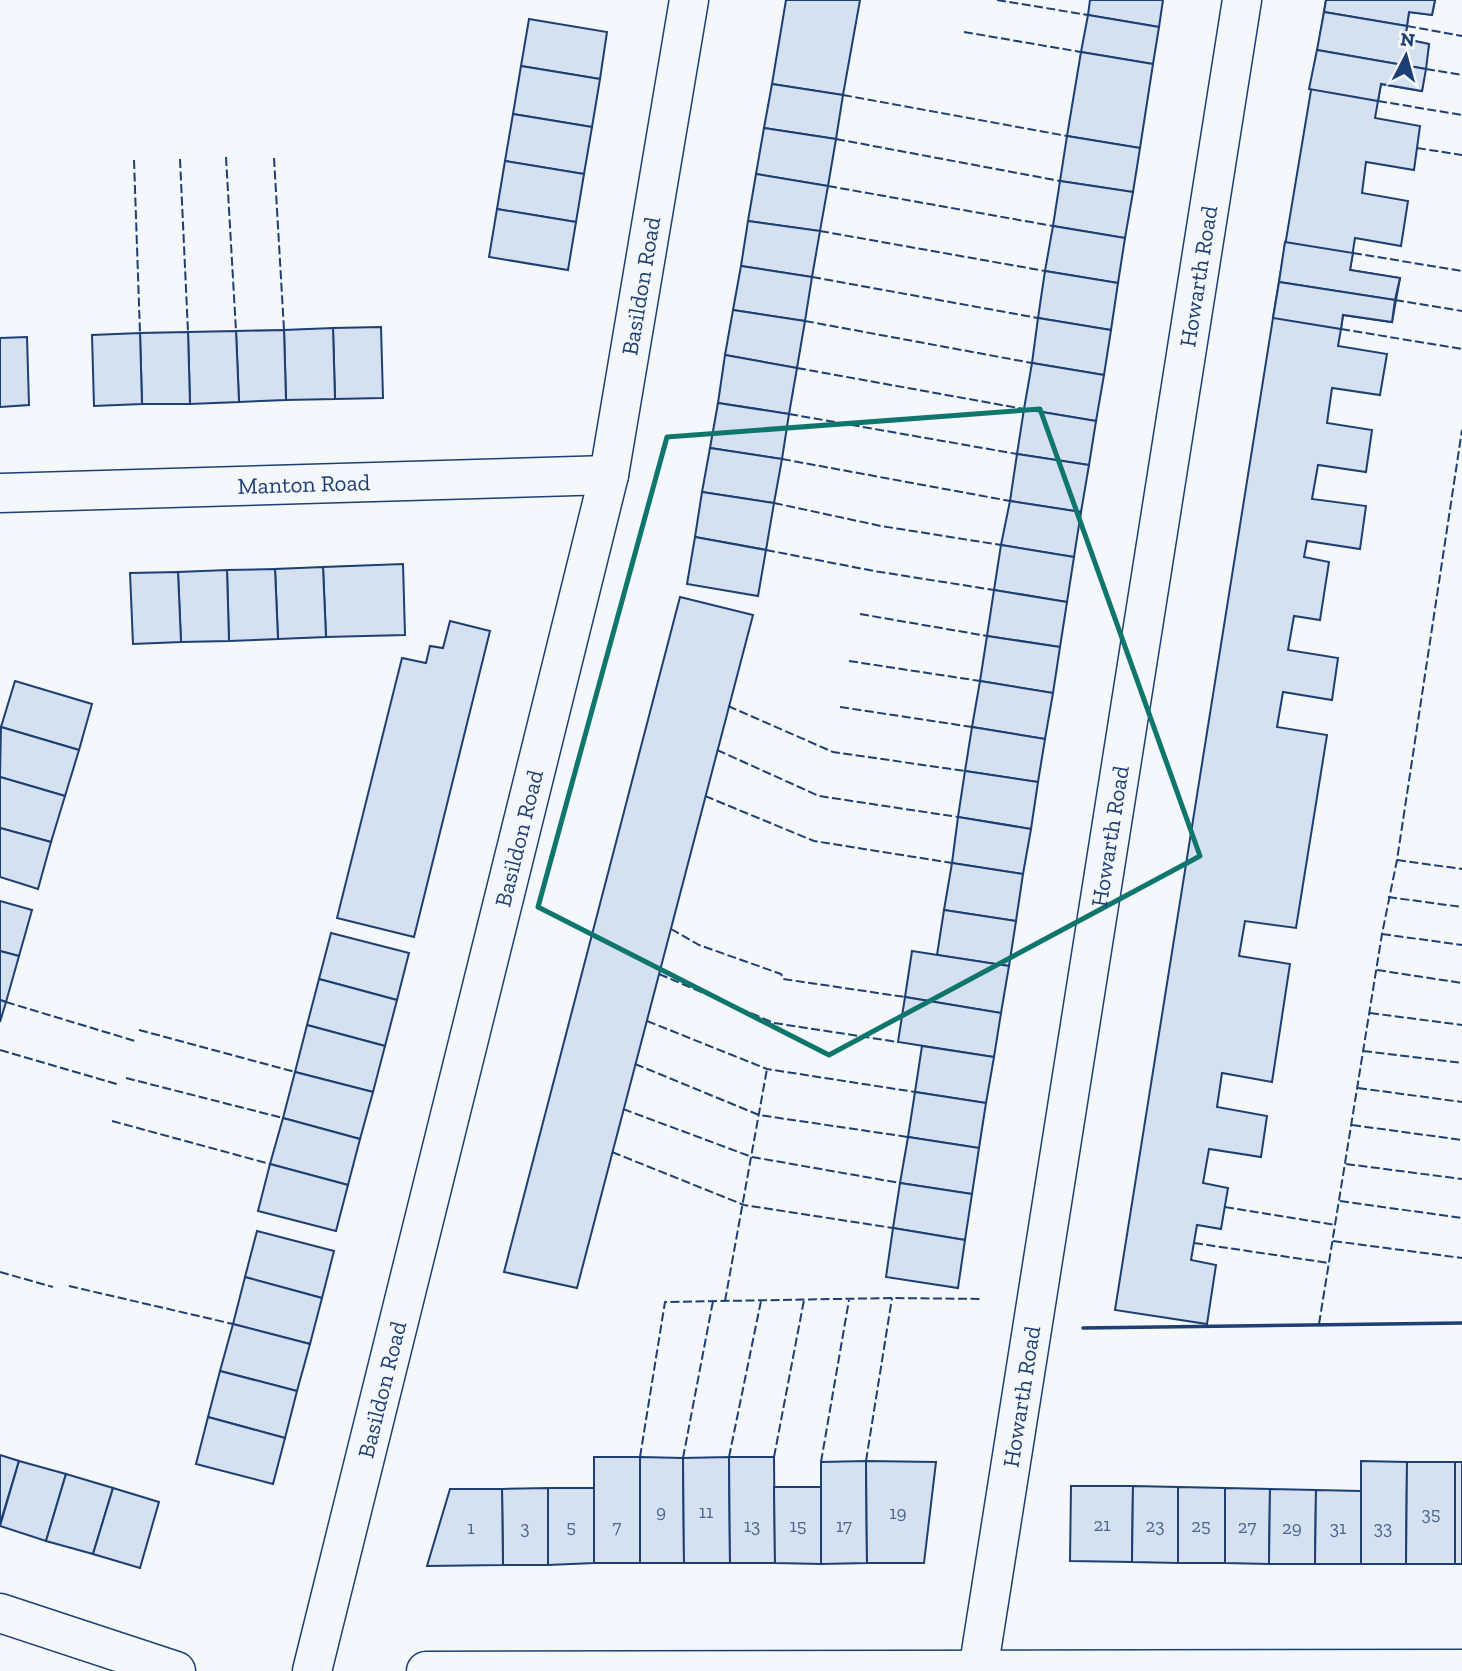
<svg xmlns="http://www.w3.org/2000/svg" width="1462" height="1671" font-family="'Zilla Slab',serif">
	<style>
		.building { fill: #d5e0f0; stroke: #1d3f73; stroke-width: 2 }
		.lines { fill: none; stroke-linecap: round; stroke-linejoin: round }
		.street-casing { stroke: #1d3f73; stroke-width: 41 }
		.secondary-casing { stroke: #1d3f73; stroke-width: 41 }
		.street { stroke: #f4f7fb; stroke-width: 38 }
		.secondary { stroke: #f4f7fb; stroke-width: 38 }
		.fence { stroke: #1d3f73; stroke-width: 2; stroke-dasharray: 9 3.5; stroke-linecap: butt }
		.wall { stroke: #1d3f73; stroke-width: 3.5 }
		.marked { fill: none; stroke: #0f766e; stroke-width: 5; stroke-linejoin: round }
		.labels { text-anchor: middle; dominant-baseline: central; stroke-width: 5; stroke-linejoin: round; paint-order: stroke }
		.number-label { font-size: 19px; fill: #4b6792 }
		.street-label { font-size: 23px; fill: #1d3f73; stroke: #f4f7fb }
	</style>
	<rect width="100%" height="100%" fill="#f4f7fb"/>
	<g class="building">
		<path d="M786 0H860L843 95 772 84Z"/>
		<path d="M1090 0H1163L1159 27 1088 15Z"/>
		<path d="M1326 0H1435L1432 15 1409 12 1405 39 1429 44 1422 91 1381 84 1375 118 1420 126 1414 170 1366 162 1362 193 1408 201 1401 246 1355 238 1350 270 1400 278 1392 322 1343 315 1341 329 1338 346 1387 354 1380 395 1332 388 1327 423 1372 430 1366 472 1318 465 1312 499 1366 506 1360 549 1307 541 1304 557 1329 562 1320 620 1294 616 1288 650 1338 658 1332 700 1283 692 1277 727 1327 735 1296 928 1245 921 1239 956 1290 964 1272 1082 1222 1073 1217 1107 1267 1116 1261 1157 1209 1149 1203 1183 1228 1188 1221 1229 1197 1225 1191 1260 1216 1265 1207 1324 1115 1310 1273 318Z"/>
		<path d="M1326 0H1435L1432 15 1409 12 1407 26 1324 12Z"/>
		<path d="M1324 12 1407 26 1405 39 1429 44 1426 69 1317 50Z"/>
		<path d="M1088 15 1159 27 1153 64 1081 52Z"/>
		<path d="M529 19 607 32 600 79 521 66Z"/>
		<path d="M1317 50 1426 69 1422 91 1381 84 1378 101 1309 89Z"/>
		<path d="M1081 52 1153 64 1140 148 1067 136Z"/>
		<path d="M521 66 600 79 592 127 513 114Z"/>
		<path d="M772 84 843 95 836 139 764 128Z"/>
		<path d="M513 114 592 127 584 174 505 161Z"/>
		<path d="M764 128 836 139 828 186 756 174Z"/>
		<path d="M1067 136 1140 148 1133 192 1060 181Z"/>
		<path d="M505 161 584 174 576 222 497 209Z"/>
		<path d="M756 174 828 186 820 231 748 221Z"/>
		<path d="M1060 181 1133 192 1125 238 1053 226Z"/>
		<path d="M497 209 576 222 568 270 489 257Z"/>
		<path d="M748 221 820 231 812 277 741 266Z"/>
		<path d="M1053 226 1125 238 1118 283 1045 271Z"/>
		<path d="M1285 242 1353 253 1350 270 1400 278 1395 300 1279 282Z"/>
		<path d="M741 266 812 277 805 321 733 310Z"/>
		<path d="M1045 271 1118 283 1111 330 1038 318Z"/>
		<path d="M1279 282 1395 300 1392 322 1343 315 1341 329 1273 318Z"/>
		<path d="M733 310 805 321 797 368 725 355Z"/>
		<path d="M1038 318 1111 330 1104 375 1032 363Z"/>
		<path d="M381 327 383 398 335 399 333 328Z"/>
		<path d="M333 328 335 399 286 400 284 330Z"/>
		<path d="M284 330 286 400 239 402 236 331Z"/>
		<path d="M236 331 239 402 190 404 188 332Z"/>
		<path d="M188 332 190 404H142L140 333Z"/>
		<path d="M140 333 142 404 94 406 92 335Z"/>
		<path d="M27 337 29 405 0 407V338Z"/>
		<path d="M725 355 797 368 789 414 718 403Z"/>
		<path d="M1032 363 1104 375 1096 421 1024 409Z"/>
		<path d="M718 403 789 414 782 459 710 448Z"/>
		<path d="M1024 409 1096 421 1089 465 1017 454Z"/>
		<path d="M710 448 782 459 774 503 702 492Z"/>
		<path d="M1017 454 1089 465 1081 512 1010 501Z"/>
		<path d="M702 492 774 503 766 550 695 537Z"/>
		<path d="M1010 501 1081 512 1074 557 1001 545Z"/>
		<path d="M695 537 766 550 758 596 687 584Z"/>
		<path d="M1001 545 1074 557 1067 602 994 590Z"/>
		<path d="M403 564 405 635 326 637 323 567Z"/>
		<path d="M323 567 326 637 278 639 275 569Z"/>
		<path d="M275 569 278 639 229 641 227 570Z"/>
		<path d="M227 570 229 641 181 642 178 572Z"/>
		<path d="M178 572 181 642 133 644 130 573Z"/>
		<path d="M994 590 1067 602 1060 647 987 636Z"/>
		<path d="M680 597 753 615 577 1288 504 1272Z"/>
		<path d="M450 621 490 631 414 937 337 918 402 658 426 663 430 646 443 648Z"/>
		<path d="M987 636 1060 647 1053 693 980 681Z"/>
		<path d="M15 681 92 704 79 750 1 727Z"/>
		<path d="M980 681 1053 693 1045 739 972 727Z"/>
		<path d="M1 727 79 750 65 796 0 777Z"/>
		<path d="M972 727 1045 739 1038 782 965 771Z"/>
		<path d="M965 771 1038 782 1031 829 958 817Z"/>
		<path d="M0 777 65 796 51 842 0 828Z"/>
		<path d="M958 817 1031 829 1023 874 952 863Z"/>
		<path d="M0 828 51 842 38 889 0 877Z"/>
		<path d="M952 863 1023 874 1016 921 944 910Z"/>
		<path d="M0 901 32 910 19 956 0 951Z"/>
		<path d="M944 910 1016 921 1009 966 937 955Z"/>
		<path d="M331 933 409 953 397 1000 319 979Z"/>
		<path d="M0 951 19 956 6 1002 0 1000Z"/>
		<path d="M912 951 1009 966 1001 1013 905 997Z"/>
		<path d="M319 979 397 1000 385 1046 307 1025Z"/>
		<path d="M905 997 1001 1013 994 1057 898 1042Z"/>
		<path d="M0 1000 6 1002 0 1022Z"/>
		<path d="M307 1025 385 1046 373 1092 295 1072Z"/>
		<path d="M922 1046 994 1057 986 1103 915 1092Z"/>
		<path d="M295 1072 373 1092 360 1139 283 1118Z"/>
		<path d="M915 1092 986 1103 979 1148 908 1137Z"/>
		<path d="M283 1118 360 1139 348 1185 270 1164Z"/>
		<path d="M908 1137 979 1148 972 1194 900 1183Z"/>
		<path d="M270 1164 348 1185 336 1231 258 1211Z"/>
		<path d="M900 1183 972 1194 965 1240 893 1228Z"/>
		<path d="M893 1228 965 1240 958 1288 886 1277Z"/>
		<path d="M257 1231 334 1251 322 1298 245 1277Z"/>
		<path d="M245 1277 322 1298 310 1344 233 1324Z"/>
		<path d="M233 1324 310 1344 297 1391 220 1371Z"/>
		<path d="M220 1371 297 1391 285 1438 208 1417Z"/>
		<path d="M208 1417 285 1438 273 1484 196 1464Z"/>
		<path d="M0 1455 19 1461 0 1524Z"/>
		<rect x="594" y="1457" width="46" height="106"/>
		<path d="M640 1457 683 1458 684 1563H640Z"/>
		<path d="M729 1457 730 1563H684L683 1458Z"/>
		<path d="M729 1457H774L775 1563H730Z"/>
		<path d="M19 1461 66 1474 46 1541 0 1526Z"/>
		<path d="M866 1461 867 1563 821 1564V1462Z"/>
		<path d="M866 1461 936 1462 924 1563H867Z"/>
		<path d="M1361 1461 1407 1462 1406 1564H1361Z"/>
		<path d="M1407 1462H1455V1564H1406Z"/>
		<rect x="1455" y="1462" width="7" height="102"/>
		<path d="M66 1474 113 1488 93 1554 46 1541Z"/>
		<path d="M1071 1486H1133L1132 1562 1070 1561Z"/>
		<path d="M1133 1486 1178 1487V1563L1132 1562Z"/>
		<path d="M774 1487H821V1564L775 1563Z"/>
		<path d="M1178 1487 1225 1488V1563H1178Z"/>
		<path d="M113 1488 159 1502 140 1568 93 1554Z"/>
		<path d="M548 1488V1565H503L502 1489Z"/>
		<path d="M548 1488H594V1563L548 1565Z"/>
		<path d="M1225 1488 1270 1489 1269 1564 1225 1563Z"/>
		<path d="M450 1489H502L503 1565 427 1566Z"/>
		<path d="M1270 1489 1316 1490 1315 1564H1269Z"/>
		<path d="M1316 1490 1361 1491V1564H1315Z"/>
	</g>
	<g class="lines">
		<defs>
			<g id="street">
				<path id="s1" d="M0 493 609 475"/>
				<path d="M0 1613 176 1671"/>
				<path id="s2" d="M978 1671 1242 0"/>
			</g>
			<g id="secondary">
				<path id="s3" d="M312 1671 609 475 689 0"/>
				<path d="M426 1671 1462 1669"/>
			</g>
		</defs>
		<use href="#street" class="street-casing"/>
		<use href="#secondary" class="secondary-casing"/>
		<use href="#street" class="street"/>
		<use href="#secondary" class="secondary"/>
		<g class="fence">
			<path d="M997 0 1088 15"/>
			<path d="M1407 26 1462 36"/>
			<path d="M964 32 1081 52"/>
			<path d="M1426 69 1462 75"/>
			<path d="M843 95 1067 136"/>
			<path d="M1378 101 1462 115"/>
			<path d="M836 139 1060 181"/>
			<path d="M1417 148 1462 155"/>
			<path d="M226 157 236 331"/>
			<path d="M274 158 284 330"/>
			<path d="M180 159 188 332"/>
			<path d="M134 160 140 333"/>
			<path d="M828 186 1053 226"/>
			<path d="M820 231 1045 271"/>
			<path d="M1353 253 1462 271"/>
			<path d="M812 277 1038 318"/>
			<path d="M1395 300 1462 311"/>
			<path d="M805 321 1032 363"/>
			<path d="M1341 329 1462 349"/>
			<path d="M797 368 1024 409"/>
			<path d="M789 414 1017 454"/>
			<path d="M782 459 1010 501"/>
			<path d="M774 503 881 526 1001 545"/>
			<path d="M766 550 874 571 994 590"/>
			<path d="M860 614 987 636"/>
			<path d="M849 661 980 681"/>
			<path d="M728 706 833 752 965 771"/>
			<path d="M840 707 972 727"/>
			<path d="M717 750 819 796 958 817"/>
			<path d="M705 796 814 841 952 863"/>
			<path d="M1397 860 1462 869"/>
			<path d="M1388 897 1462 907"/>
			<path d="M671 929 699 945 781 974 783 979 905 997"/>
			<path d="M1382 934 1462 945"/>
			<path d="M1377 970 1462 983"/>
			<path d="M659 974 774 1023 898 1042"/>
			<path d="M6 1002 135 1041"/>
			<path d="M1370 1013 1462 1025"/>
			<path d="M647 1021 767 1069 915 1092"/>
			<path d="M139 1030 295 1072"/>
			<path d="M0 1050 120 1085"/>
			<path d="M1363 1051 1462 1063"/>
			<path d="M635 1064 759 1115 908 1137"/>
			<path d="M126 1078 283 1118"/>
			<path d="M1358 1088 1462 1102"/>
			<path d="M623 1109 752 1157 900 1183"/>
			<path d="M112 1121 270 1164"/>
			<path d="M1352 1125 1462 1140"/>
			<path d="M612 1152 744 1205 893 1228"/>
			<path d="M1346 1164 1462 1179"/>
			<path d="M1340 1201 1462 1218"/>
			<path d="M1225 1207 1336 1225"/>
			<path d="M1333 1241 1462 1258"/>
			<path d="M1194 1243 1329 1263"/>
			<path d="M0 1272 53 1287"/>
			<path d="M69 1286 233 1324"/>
			<path d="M725 1301 767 1069"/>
			<path d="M1319 1324 1382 934 1397 860 1462 430"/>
			<path d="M640 1457 665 1302 892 1298 983 1299"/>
			<path d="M729 1457 761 1301"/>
			<path d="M774 1457 804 1300"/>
			<path d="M683 1458 713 1301"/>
			<path d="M866 1461 892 1298"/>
			<path d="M821 1462 849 1300"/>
		</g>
		<path class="wall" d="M1083 1328 1462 1323"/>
	</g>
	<path class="marked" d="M1040 409 1200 856 829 1055 538 907 667 437Z"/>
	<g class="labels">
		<g class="number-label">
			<text x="661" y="1511">9</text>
			<text x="706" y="1511">11</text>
			<text x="898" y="1512">19</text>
			<text x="1431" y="1513">35</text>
			<text x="1102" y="1524">21</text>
			<text x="752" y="1525">13</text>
			<text x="798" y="1525">15</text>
			<text x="844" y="1525">17</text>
			<text x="1155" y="1525">23</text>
			<text x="1201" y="1525">25</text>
			<text x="571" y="1526">5</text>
			<text x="617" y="1526">7</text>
			<text x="1247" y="1526">27</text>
			<text x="471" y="1527">1</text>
			<text x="525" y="1527">3</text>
			<text x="1292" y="1527">29</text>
			<text x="1338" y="1527">31</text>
			<text x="1383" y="1527">33</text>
		</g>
		<g class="street-label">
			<text stroke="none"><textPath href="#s2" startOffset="1412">Howarth Road</textPath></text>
			<text stroke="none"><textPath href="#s3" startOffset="1424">Basildon Road</textPath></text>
			<text stroke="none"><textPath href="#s1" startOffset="304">Manton Road</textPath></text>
			<text stroke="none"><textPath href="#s2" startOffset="845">Howarth Road</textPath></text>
			<text stroke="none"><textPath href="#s3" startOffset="858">Basildon Road</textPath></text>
			<text stroke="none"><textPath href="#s3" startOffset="290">Basildon Road</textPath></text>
			<text stroke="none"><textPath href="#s2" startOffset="278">Howarth Road</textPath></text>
		</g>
	</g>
	<g transform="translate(1406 56) rotate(6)" stroke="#f4f7fb" stroke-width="5" paint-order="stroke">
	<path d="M0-5L12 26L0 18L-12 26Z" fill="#1d3f73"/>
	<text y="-10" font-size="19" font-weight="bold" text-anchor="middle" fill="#1d3f73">N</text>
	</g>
</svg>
